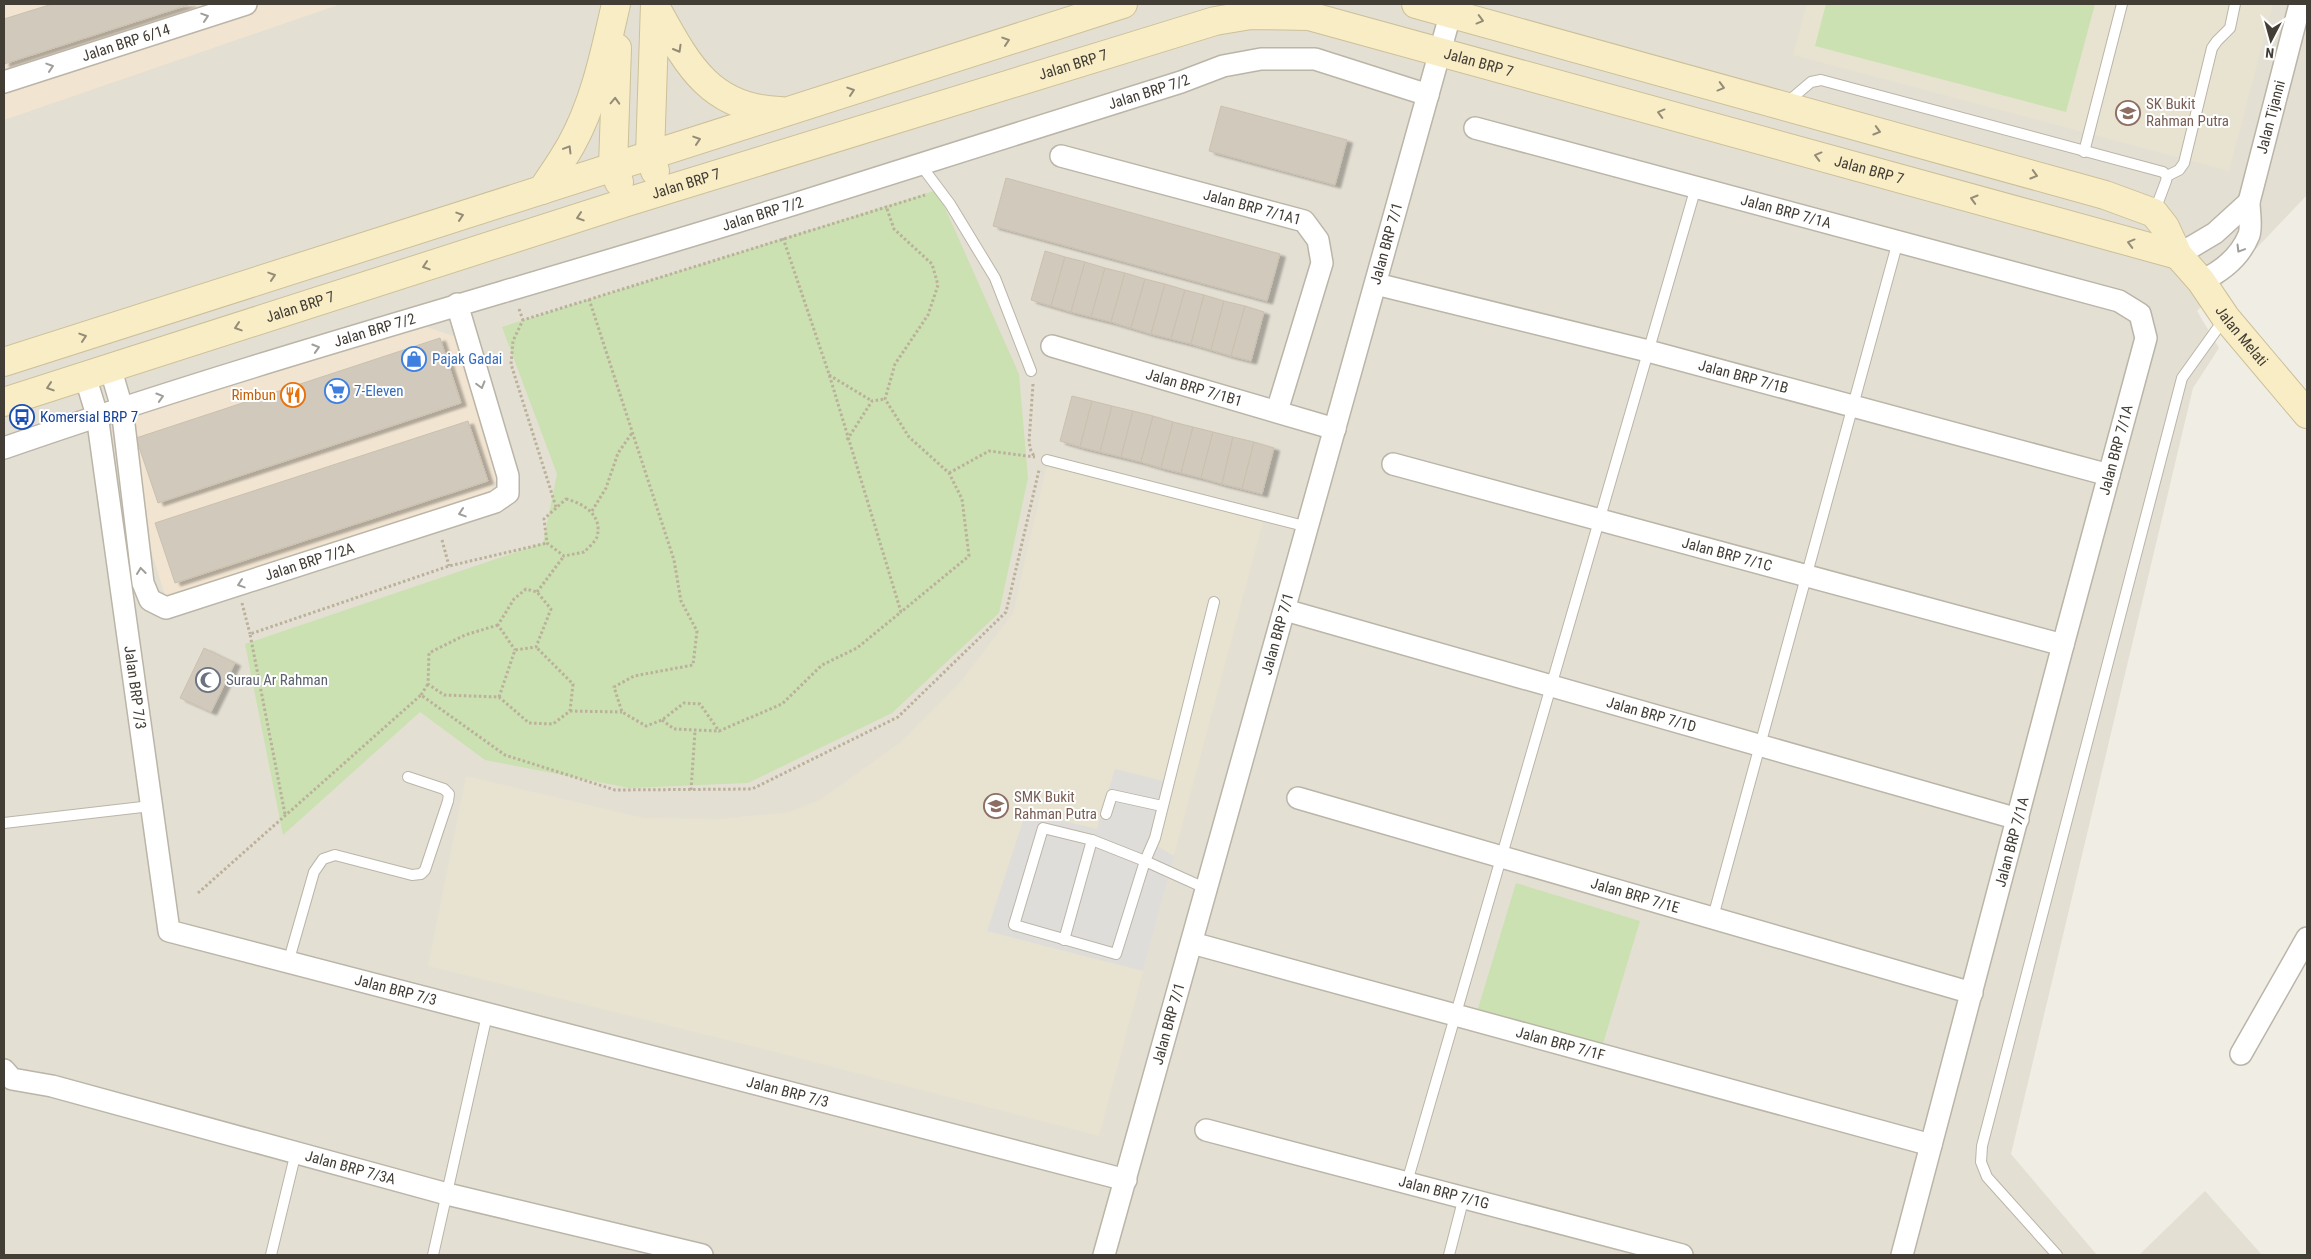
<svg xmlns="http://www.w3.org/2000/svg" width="2311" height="1259" font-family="'Roboto Condensed',sans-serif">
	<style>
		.residential { fill: #e4dfd3 }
		.commercial { fill: #f1e4d1 }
		.education { fill: #e8e2d0 }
		.green { fill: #cbe1b1 }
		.parking { fill: #dfddd9 }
		.building { fill: #d1c9bb; stroke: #cbc0af; filter: url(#shadow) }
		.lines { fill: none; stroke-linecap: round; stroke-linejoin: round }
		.lane-casing { stroke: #bbb5a8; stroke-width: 12 }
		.street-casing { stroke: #bbb5a8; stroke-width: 24 }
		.secondary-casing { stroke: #ccc098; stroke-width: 30 }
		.path { stroke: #bbb09b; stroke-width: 3; stroke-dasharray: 2.5 2.5; stroke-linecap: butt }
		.lane { stroke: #fff; stroke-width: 10 }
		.street { stroke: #fff; stroke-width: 21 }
		.secondary { stroke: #f9edc6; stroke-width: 28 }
		.oneway { stroke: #a09e9a }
		.oneway2 { stroke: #948c76 }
		.labels { text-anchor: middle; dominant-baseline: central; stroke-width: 4; stroke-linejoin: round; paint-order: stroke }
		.street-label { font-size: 15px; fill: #423d35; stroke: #fff }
		.education-label { font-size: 15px; fill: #785e54; stroke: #fff; text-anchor: start }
		.shop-label { font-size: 15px; fill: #366cbe; stroke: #fff; text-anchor: start }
		.food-label { font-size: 15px; fill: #c56008; stroke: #fff; text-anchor: end }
		.transit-label { font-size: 15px; fill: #164399; stroke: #fff; text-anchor: start }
		.worship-label { font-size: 15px; fill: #5b616d; stroke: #fff; text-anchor: start }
	</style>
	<defs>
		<filter id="shadow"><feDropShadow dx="5.5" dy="3" stdDeviation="1" flood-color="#0004"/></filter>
	</defs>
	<rect width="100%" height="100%" fill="#f0ede5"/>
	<g class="residential">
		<path d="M4 4H2307V195L2197 311 2219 348 2193 388 2011 1154 2097 1255H4Z"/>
		<path d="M2205 1191 2262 1255H2139Z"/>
	</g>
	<g class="commercial">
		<path d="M4 4H341L4 120Z"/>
		<path d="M418 324 459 338 499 475 489 495 166 599 144 527 130 415Z"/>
	</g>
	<g class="education">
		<path d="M1807 4H2273L2229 171 1793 55Z"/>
		<path d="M1047 465 1194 502 1263 522 1099 1136 767 1050 428 966 466 776 644 818 718 819 789 812 820 800 901 742 962 680 1013 613Z"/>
	</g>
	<g class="green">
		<path d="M1826 4H2095L2066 112 1815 46Z"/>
		<path d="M937 190 1019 374 1028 478 999 613 892 713 748 783 629 788 485 760 420 712 283 835 245 644 543 543 557 474 502 327Z"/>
		<path d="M1516 883 1640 921 1602 1047 1477 1012Z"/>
	</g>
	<path class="parking" d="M1115 769 1175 784 1157 846 1174 856 1143 971 987 931 1026 812 1097 829Z"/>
	<g class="building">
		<path d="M52 4H191L4 64V19Z"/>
		<path d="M1221 106 1347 140 1335 185 1209 151Z"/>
		<path d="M1006 178 1280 254 1267 301 993 226Z"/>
		<path d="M1045 251 1065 257 1051 306 1031 300Z"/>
		<path d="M1065 257 1085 262 1071 312 1051 306Z"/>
		<path d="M1085 262 1105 268 1091 317 1071 312Z"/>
		<path d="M1105 268 1125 273 1111 322 1091 317Z"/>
		<path d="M1125 273 1145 279 1131 328 1111 322Z"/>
		<path d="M1145 279 1165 284 1151 334 1131 328Z"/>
		<path d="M1165 284 1185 290 1171 339 1151 334Z"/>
		<path d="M1185 290 1204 295 1191 344 1171 339Z"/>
		<path d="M1204 295 1224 301 1211 350 1191 344Z"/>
		<path d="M1224 301 1245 306 1231 356 1211 350Z"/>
		<path d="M1245 306 1264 312 1251 361 1231 356Z"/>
		<path d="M440 338 461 403 158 503 136 438Z"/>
		<path d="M1072 396 1092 401 1080 447 1060 441Z"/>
		<path d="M1092 401 1112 406 1100 452 1080 447Z"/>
		<path d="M1112 406 1133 411 1121 457 1100 452Z"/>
		<path d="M1133 411 1153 416 1141 462 1121 457Z"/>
		<path d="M1153 416 1173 422 1161 468 1141 462Z"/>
		<path d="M468 421 488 481 175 583 155 523Z"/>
		<path d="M1173 422 1193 427 1181 473 1161 468Z"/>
		<path d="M1193 427 1213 432 1201 478 1181 473Z"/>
		<path d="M1213 432 1233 437 1222 484 1201 478Z"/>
		<path d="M1233 437 1254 442 1242 489 1222 484Z"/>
		<path d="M1254 442 1274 448 1262 494 1242 489Z"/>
		<path d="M204 648 235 663 211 712 180 698Z"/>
	</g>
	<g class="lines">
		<defs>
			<g id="lane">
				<path d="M1785 104 1811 82 1821 80 2163 172 2167 176 2166 181 2154 213"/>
				<path d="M2084 152 2122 4"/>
				<path d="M920 164 950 204 995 278 1031 371"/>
				<path d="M2167 176 2179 170 2184 163 2212 48 2217 41 2230 28 2235 4"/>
				<path d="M1047 460 1308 527"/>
				<path d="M1106 814 1112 795 1162 806"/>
				<path d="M4 823 151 806"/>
				<path d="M1207 889 1145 861 1092 840 1043 828 1014 925 1116 954 1145 861 1155 838 1214 602"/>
				<path d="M1713 917 1898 241"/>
				<path d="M1064 940 1092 840"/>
				<path d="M288 963 314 872 323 859 335 855 412 875 421 874 425 870 448 801 449 794 444 789 408 777"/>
				<path d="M1407 1182 1696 187"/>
				<path d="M271 1255 296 1152"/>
				<path d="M433 1255 487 1015"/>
				<path d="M1449 1255 1464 1197"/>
				<path d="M2057 1255 1987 1177 1981 1162 1982 1146 2182 378 2225 318"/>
			</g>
			<g id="street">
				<path id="s1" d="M4 82 246 4"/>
				<path id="s2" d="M1475 128 2119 301 2140 314 2146 338 2063 645 1902 1255"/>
				<path id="s3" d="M1061 156 1304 221 1318 240 1322 263 1277 411"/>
				<path d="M2178 255 2215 233 2249 202"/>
				<path id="s4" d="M2201 281C2223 271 2240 257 2249 235 2252 226 2249 212 2249 202L2300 4"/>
				<path id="s5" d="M1376 284 1648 351 2109 475"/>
				<path id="s6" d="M1052 346 1335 429"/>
				<path id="s7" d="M110 367 122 408 143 583 150 600 166 608 495 502 508 493V476L457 304"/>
				<path id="s8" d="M85 376 97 415 169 931 1126 1180"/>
				<path id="s9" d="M4 448C240 366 481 300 720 227 874 180 1027 130 1181 82L1223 66 1261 59H1315L1428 95"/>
				<path id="s10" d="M1393 464 2063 645"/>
				<path id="s11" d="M1285 610 2018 819"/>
				<path id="s12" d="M1298 798 1972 993"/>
				<path id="s13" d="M1192 943 1931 1145"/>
				<path d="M2241 1054 2307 938"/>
				<path id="s14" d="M4 1070 12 1079 52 1086 447 1194 702 1255"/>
				<path id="s15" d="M1206 1130 1682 1255"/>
				<path id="s16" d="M1104 1255 1451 12"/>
			</g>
			<g id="secondary">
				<path id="s17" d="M1416 4 2105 195 2154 213 2165 227 2178 255 2201 281 2226 318 2307 414"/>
				<path d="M656 8C686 62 709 109 780 111"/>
				<path d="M617 48 613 167 619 182"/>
				<path d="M655 171 650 155 655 4"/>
				<path d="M542 190C552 175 562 161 571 145 595 102 605 52 616 4"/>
				<path d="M4 362 1123 4"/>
				<path id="s18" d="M4 402 627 202 1215 21 1251 15 1309 16 2178 255"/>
			</g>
		</defs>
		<use href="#lane" class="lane-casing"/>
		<use href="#street" class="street-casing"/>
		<use href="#secondary" class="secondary-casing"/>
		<g class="path">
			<path d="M783 238 829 374 901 612 969 556 962 499 949 473 909 437 885 399 895 364 928 315 938 285 932 264 894 229 886 206"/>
			<path d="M589 299 674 560 681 601 697 631 693 665 634 676 614 687 622 712 646 726 662 720 684 703 700 704 719 731 782 704 822 665 857 648 901 612"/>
			<path d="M519 309 523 320"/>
			<path d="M829 375 872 401"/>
			<path d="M1033 384 1029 442 1031 451 1034 456"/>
			<path d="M847 440 872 401 885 399"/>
			<path d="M949 473 989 451 1035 457"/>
			<path d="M566 499C583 503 603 515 597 537 595 542 588 548 584 552L564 556 547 543 544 519Z"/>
			<path d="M556 507 511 364 513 341 523 320 925 195"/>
			<path d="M592 511 606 488 618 453 632 433"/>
			<path d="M442 540 449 566"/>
			<path d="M537 592 564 556"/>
			<path d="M242 603 250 634"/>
			<path d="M498 625 465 635 429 653 428 684 444 695 499 697 529 723 553 724 570 711 573 684 536 647"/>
			<path d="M421 695 428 684"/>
			<path d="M499 697 515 650 536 647 551 609 537 592 526 589 514 599 498 625 515 650"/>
			<path d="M570 711 622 712"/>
			<path d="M662 720 674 729 718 731"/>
			<path d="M691 790 695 731"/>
			<path d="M285 814 250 634 449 566 547 543"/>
			<path d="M198 893 421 695 505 755 615 790 752 789 898 717 1006 612 1039 470"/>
		</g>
		<use href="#lane" class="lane"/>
		<use href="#street" class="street"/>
		<use href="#secondary" class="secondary"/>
	</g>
	<defs><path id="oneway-chevron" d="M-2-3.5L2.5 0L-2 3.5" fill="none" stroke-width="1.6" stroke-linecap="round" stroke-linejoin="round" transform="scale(1.25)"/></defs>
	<g class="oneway">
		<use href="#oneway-chevron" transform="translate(205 17) rotate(-18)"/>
		<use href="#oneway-chevron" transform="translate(50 67) rotate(-18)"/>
		<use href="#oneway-chevron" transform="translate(2240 249) rotate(121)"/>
		<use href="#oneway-chevron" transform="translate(316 348) rotate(-17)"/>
		<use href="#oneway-chevron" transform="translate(481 385) rotate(74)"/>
		<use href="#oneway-chevron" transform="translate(160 397) rotate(-17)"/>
		<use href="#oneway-chevron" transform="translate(462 513) rotate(162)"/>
		<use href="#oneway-chevron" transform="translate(141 571) rotate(-97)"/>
		<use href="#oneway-chevron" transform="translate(241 584) rotate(162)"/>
	</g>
	<g class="oneway2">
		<use href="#oneway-chevron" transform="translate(1480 20) rotate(15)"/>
		<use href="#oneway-chevron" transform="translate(1006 41) rotate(-18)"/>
		<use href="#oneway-chevron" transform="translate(678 49) rotate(60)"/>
		<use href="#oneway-chevron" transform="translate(1721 87) rotate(15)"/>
		<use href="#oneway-chevron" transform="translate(851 91) rotate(-18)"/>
		<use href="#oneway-chevron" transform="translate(615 101) rotate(-88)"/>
		<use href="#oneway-chevron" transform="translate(1661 113) rotate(-165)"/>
		<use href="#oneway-chevron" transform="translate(1877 131) rotate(16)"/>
		<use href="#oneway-chevron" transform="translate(697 140) rotate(-18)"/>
		<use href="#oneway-chevron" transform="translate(568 149) rotate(-59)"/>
		<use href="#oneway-chevron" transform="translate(1818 156) rotate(-165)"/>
		<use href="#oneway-chevron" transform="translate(2034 175) rotate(16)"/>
		<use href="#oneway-chevron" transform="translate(1974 199) rotate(-164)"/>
		<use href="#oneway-chevron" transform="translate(460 216) rotate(-18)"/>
		<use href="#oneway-chevron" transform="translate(580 217) rotate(162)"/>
		<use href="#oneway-chevron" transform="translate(2131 243) rotate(-165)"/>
		<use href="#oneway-chevron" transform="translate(426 266) rotate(162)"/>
		<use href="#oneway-chevron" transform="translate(272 276) rotate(-18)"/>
		<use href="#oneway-chevron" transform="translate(238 327) rotate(162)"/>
		<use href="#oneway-chevron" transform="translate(83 337) rotate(-18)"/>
		<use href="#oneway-chevron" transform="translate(50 387) rotate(162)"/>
	</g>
	<defs>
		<symbol id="school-ring" viewBox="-11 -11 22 22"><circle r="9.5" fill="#fff" stroke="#8d6e63" stroke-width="1.5"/><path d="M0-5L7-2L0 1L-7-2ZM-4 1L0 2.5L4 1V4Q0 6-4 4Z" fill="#8d6e63"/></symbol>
		<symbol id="shop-ring" viewBox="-11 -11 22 22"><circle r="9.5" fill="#fff" stroke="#3f7fe0" stroke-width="1.5"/><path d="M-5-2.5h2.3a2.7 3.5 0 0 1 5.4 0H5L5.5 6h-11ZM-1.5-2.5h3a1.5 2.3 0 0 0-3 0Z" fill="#3f7fe0"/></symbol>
		<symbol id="supermarket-ring" viewBox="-11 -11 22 22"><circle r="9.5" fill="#fff" stroke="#3f7fe0" stroke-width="1.5"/><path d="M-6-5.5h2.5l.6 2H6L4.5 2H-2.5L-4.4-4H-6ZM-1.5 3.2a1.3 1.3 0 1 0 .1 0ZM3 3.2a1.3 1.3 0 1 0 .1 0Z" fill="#3f7fe0"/></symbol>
		<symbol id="restaurant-ring" viewBox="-11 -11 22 22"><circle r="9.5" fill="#fff" stroke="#e8710a" stroke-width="1.5"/><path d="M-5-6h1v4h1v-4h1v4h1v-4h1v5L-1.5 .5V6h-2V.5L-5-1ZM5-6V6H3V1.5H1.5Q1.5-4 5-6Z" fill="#e8710a"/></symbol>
		<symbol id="bus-ring" viewBox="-11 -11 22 22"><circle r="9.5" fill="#fff" stroke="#1a4fb4" stroke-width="1.5"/><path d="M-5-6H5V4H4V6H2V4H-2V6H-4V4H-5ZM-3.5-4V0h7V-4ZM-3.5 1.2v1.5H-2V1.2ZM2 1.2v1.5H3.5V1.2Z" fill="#1a4fb4"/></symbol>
		<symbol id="mosque-ring" viewBox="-11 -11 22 22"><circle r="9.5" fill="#fff" stroke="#6b7280" stroke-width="1.5"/><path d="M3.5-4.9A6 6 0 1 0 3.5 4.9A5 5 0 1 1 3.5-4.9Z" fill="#6b7280"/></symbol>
	</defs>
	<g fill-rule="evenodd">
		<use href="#school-ring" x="2114" y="99" width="28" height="28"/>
		<use href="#shop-ring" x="400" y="345" width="28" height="28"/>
		<use href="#supermarket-ring" x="323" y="377" width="28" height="28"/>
		<use href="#restaurant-ring" x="279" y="381" width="28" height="28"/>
		<use href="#bus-ring" x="8" y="403" width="28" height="28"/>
		<use href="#mosque-ring" x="194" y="666" width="28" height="28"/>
		<use href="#school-ring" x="982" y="792" width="28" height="28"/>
	</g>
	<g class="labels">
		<g class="street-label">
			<text stroke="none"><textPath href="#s1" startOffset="128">Jalan BRP 6/14</textPath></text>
			<text stroke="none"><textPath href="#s18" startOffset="1540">Jalan BRP 7</textPath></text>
			<text stroke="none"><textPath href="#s18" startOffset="1121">Jalan BRP 7</textPath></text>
			<text stroke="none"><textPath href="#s9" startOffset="1199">Jalan BRP 7/2</textPath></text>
			<text stroke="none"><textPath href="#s4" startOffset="189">Jalan Tijanni</textPath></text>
			<text stroke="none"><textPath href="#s18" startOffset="1945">Jalan BRP 7</textPath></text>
			<text stroke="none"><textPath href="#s18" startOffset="716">Jalan BRP 7</textPath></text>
			<text stroke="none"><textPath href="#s3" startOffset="198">Jalan BRP 7/1A1</textPath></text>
			<text stroke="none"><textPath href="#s2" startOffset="322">Jalan BRP 7/1A</textPath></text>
			<text stroke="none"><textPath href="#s9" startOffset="794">Jalan BRP 7/2</textPath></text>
			<text stroke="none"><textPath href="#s16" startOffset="1050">Jalan BRP 7/1</textPath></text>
			<text stroke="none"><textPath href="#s18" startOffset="311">Jalan BRP 7</textPath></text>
			<text stroke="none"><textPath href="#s9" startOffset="389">Jalan BRP 7/2</textPath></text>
			<text stroke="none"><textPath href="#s17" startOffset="919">Jalan Melati</textPath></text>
			<text stroke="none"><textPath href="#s5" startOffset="379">Jalan BRP 7/1B</textPath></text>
			<text stroke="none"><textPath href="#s6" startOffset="148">Jalan BRP 7/1B1</textPath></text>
			<text transform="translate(2116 450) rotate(-75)">Jalan BRP 7/1A</text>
			<text stroke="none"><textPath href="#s10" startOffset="346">Jalan BRP 7/1C</textPath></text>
			<text stroke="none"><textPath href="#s7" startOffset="406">Jalan BRP 7/2A</textPath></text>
			<text stroke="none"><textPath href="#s16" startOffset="645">Jalan BRP 7/1</textPath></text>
			<text stroke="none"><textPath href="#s8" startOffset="316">Jalan BRP 7/3</textPath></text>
			<text stroke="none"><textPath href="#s11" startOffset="381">Jalan BRP 7/1D</textPath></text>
			<text transform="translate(2012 842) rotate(-75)">Jalan BRP 7/1A</text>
			<text stroke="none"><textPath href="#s12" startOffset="351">Jalan BRP 7/1E</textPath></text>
			<text stroke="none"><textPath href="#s8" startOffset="796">Jalan BRP 7/3</textPath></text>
			<text stroke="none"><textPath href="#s16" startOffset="240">Jalan BRP 7/1</textPath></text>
			<text stroke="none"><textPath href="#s13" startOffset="382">Jalan BRP 7/1F</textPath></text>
			<text stroke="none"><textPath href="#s8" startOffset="1201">Jalan BRP 7/3</textPath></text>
			<text stroke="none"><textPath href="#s14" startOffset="362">Jalan BRP 7/3A</textPath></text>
			<text stroke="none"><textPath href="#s15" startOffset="246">Jalan BRP 7/1G</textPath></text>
		</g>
		<g class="education-label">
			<text x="2146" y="104">SK Bukit<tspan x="2146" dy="17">Rahman Putra</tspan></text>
			<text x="1014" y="797">SMK Bukit<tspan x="1014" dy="17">Rahman Putra</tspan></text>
		</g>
		<g class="shop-label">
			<text x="432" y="359">Pajak Gadai</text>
			<text x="354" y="391">7-Eleven</text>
		</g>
		<g class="food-label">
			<text x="276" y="395">Rimbun</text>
		</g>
		<g class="transit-label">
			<text x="40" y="417">Komersial BRP 7</text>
		</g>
		<g class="worship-label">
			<text x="226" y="680">Surau Ar Rahman</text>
		</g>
	</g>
	<rect width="2311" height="1259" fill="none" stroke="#423d35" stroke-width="10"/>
	<g transform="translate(2271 40) rotate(186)" stroke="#ffffff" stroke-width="4" paint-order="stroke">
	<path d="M0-4L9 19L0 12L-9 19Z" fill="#423d35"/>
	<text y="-8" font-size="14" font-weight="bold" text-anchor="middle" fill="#423d35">N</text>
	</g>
</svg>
